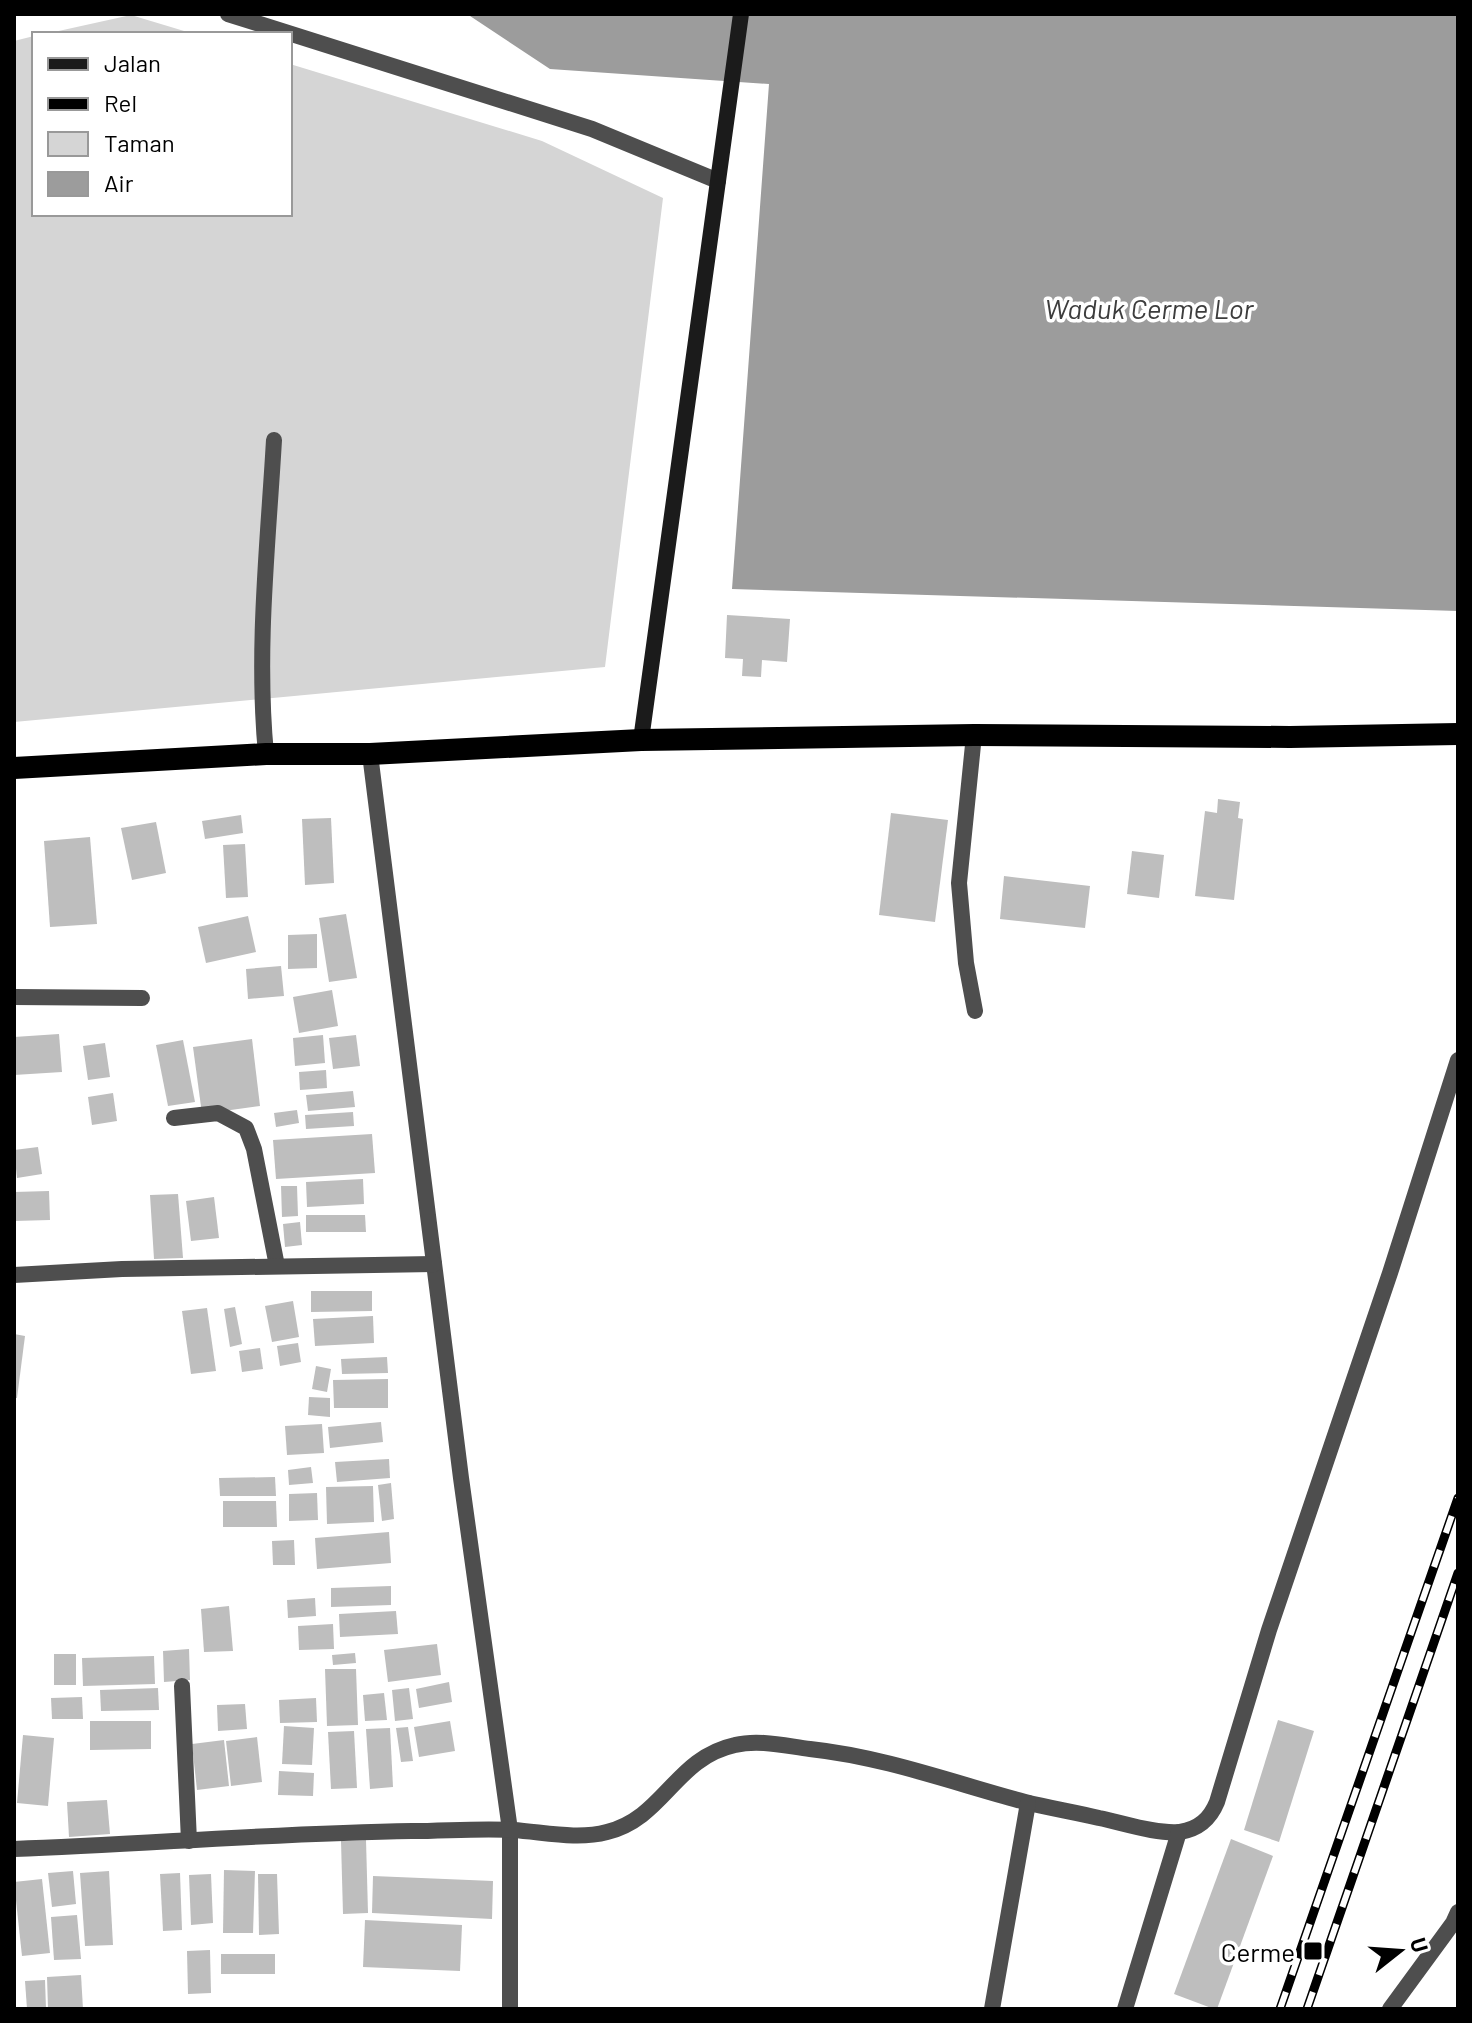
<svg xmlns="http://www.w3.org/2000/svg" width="1472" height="2023" font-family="Barlow,sans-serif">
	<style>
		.green { fill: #d5d5d5 }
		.water { fill: #9c9c9c }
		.building { fill: #bebebe }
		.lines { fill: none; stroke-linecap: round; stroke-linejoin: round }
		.service { stroke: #4e4e4e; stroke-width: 16 }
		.minor { stroke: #4e4e4e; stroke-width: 16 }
		.secondary { stroke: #1b1b1b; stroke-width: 16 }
		.trunk { stroke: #000; stroke-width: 22 }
		.rail-casing { stroke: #000; stroke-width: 9 }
		.rail { stroke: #fff; stroke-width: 6; stroke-dasharray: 18; stroke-linecap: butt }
		.poi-dot { fill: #000; stroke: #fff; stroke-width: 3 }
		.labels { text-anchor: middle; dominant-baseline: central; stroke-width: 7; stroke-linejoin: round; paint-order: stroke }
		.poi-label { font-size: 26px; fill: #000; stroke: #fff; text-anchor: end }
		.water-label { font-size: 28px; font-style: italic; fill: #3d3d3d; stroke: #fff }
	</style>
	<rect width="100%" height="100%" fill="#fff"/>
	<g class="green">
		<path d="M131 15 194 34H45Z"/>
		<path d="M34 36V214H290V64L542 141 663 198 605 667 14 722V41Z"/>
	</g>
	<path class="water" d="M467 14H1458V611L732 589 769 84 550 69Z"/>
	<g class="building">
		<path d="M727 615 790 619 787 662 762 660 761 677 742 676 743 659 725 658Z"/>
		<path d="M1218 799 1240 802 1238 818 1243 819 1234 900 1195 896 1205 811 1217 813Z"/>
		<path d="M891 813 948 820 935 922 879 915Z"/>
		<path d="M241 815 243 833 205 839 202 821Z"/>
		<path d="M331 818 334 883 305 885 302 819Z"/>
		<path d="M156 822 166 873 132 880 121 828Z"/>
		<path d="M90 837 97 924 50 927 44 841Z"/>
		<path d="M245 844 248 897 226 898 223 845Z"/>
		<path d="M1132 851 1164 855 1159 898 1127 894Z"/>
		<path d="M1004 876 1090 886 1085 928 1000 919Z"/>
		<path d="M346 914 357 978 329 982 319 918Z"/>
		<path d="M248 916 256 952 206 963 198 927Z"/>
		<path d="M317 934V968L288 969V935Z"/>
		<path d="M281 966 284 996 248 999 246 969Z"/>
		<path d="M332 990 338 1026 299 1033 293 997Z"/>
		<path d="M59 1034 62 1072 14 1075V1037Z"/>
		<path d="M323 1035 325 1063 295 1066 293 1038Z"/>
		<path d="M356 1035 360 1066 333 1069 329 1038Z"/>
		<path d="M252 1039 260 1106 202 1114 193 1047Z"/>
		<path d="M183 1040 195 1102 168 1106 156 1045Z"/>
		<path d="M105 1043 110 1077 88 1080 83 1046Z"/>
		<path d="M326 1070 327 1088 300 1090 299 1072Z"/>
		<path d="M353 1091 355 1107 308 1111 306 1095Z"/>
		<path d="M113 1093 117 1121 92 1125 88 1097Z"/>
		<path d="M297 1110 299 1123 276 1127 274 1113Z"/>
		<path d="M353 1112 354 1126 306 1129 305 1115Z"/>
		<path d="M372 1134 375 1173 276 1179 273 1140Z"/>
		<path d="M38 1147 42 1174 17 1178 14 1150Z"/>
		<path d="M363 1179 364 1204 307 1207 306 1182Z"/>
		<path d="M281 1186H297L298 1216 282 1217Z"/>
		<path d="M49 1191 50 1220 14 1221V1192Z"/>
		<path d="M178 1194 183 1258 154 1259 150 1195Z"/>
		<path d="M214 1197 219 1238 191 1241 186 1201Z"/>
		<path d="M306 1215H365L366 1232H306Z"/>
		<path d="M300 1222 302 1245 285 1247 283 1224Z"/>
		<path d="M311 1291H372V1311L311 1312Z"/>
		<path d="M293 1301 299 1337 272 1342 265 1306Z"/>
		<path d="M235 1307 242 1344 230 1347 224 1309Z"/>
		<path d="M207 1308 216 1371 191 1374 182 1311Z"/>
		<path d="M373 1316 374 1343 315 1346 313 1319Z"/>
		<path d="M14 1334 25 1336 17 1398H14Z"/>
		<path d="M298 1343 301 1362 280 1366 277 1346Z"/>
		<path d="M260 1348 263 1369 242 1372 239 1351Z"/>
		<path d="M387 1357 388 1373 342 1374 341 1359Z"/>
		<path d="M316 1366 331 1369 327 1392 312 1389Z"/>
		<path d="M388 1379V1408H334L333 1380Z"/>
		<path d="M309 1397 330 1398V1417L308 1415Z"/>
		<path d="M381 1422 383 1442 330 1448 328 1427Z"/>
		<path d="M322 1424 324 1453 287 1455 285 1426Z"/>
		<path d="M389 1459 390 1478 337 1482 335 1462Z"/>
		<path d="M311 1467 313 1483 289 1485 288 1470Z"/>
		<path d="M275 1477 276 1496H220L219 1478Z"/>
		<path d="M391 1483 394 1519 382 1521 378 1485Z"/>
		<path d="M373 1486 374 1522 327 1524 326 1487Z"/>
		<path d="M317 1493 318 1520 289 1521V1494Z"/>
		<path d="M223 1501H276L277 1527H223Z"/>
		<path d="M389 1532 391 1563 317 1569 315 1538Z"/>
		<path d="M294 1540 295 1565H273L272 1541Z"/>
		<path d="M391 1586V1605L331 1607V1588Z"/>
		<path d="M315 1598 316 1616 288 1618 287 1600Z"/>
		<path d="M229 1606 233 1651 204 1652 201 1609Z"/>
		<path d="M396 1611 398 1634 340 1637 339 1614Z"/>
		<path d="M333 1624 334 1649 299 1650 298 1626Z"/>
		<path d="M437 1644 441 1675 388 1682 384 1650Z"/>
		<path d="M189 1649 190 1680 164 1682 163 1651Z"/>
		<path d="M355 1653 356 1663 333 1665 332 1655Z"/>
		<rect x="54" y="1654" width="22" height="31"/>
		<path d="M154 1656 155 1684 83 1686 82 1658Z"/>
		<path d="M325 1669H356L358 1725 327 1726Z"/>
		<path d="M449 1682 452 1702 419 1708 416 1689Z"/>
		<path d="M158 1688 159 1710 101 1711 100 1690Z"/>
		<path d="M409 1688 413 1719 395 1721 392 1690Z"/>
		<path d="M384 1693 387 1720 365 1721 363 1695Z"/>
		<path d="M82 1697 83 1719H52L51 1698Z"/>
		<path d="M316 1698 317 1722 280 1723 279 1700Z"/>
		<path d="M245 1704 247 1729 218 1731 217 1705Z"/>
		<path d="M1278 1720 1314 1731 1279 1842 1244 1830Z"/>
		<path d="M90 1721H151V1749L90 1750Z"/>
		<path d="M450 1721 455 1751 419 1757 414 1727Z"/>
		<path d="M284 1726 314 1728 312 1765 282 1764Z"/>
		<path d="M408 1727 413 1761 401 1762 396 1728Z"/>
		<path d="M390 1728 393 1787 370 1789 366 1729Z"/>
		<path d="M354 1731 357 1788 331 1789 328 1732Z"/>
		<path d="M23 1735 54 1738 48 1806 17 1803Z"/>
		<path d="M257 1737 262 1782 231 1786 226 1741Z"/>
		<path d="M224 1740 229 1786 197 1790 192 1744Z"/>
		<path d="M279 1771 314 1773 313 1796 278 1795Z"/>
		<path d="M107 1800 110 1834 69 1837 67 1802Z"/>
		<path d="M1231 1839 1273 1856 1217 2009H1214L1174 1994Z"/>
		<path d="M366 1840 368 1913 343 1914 341 1841Z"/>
		<path d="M224 1870 255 1871 253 1933H223Z"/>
		<path d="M73 1871 76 1904 52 1907 48 1873Z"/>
		<path d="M109 1871 113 1945 85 1946 80 1873Z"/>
		<path d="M180 1873 182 1930 163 1931 160 1874Z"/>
		<path d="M211 1874 213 1923 191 1925 189 1875Z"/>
		<path d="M258 1874H277L279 1934 259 1935Z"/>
		<path d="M373 1876 493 1881 492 1919 372 1913Z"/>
		<path d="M42 1879 50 1953 22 1956 14 1882Z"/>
		<path d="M77 1915 81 1959 54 1960 51 1917Z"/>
		<path d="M365 1920 462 1925 460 1971 363 1967Z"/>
		<path d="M210 1950 211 1993 188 1994 187 1951Z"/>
		<rect x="221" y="1954" width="54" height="20"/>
		<path d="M81 1975 83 2009H48L47 1977Z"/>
		<path d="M45 1980 46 2009H27L25 1981Z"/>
	</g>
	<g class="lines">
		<path class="service" d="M266 754C256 650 268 544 274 440"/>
		<g class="minor">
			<path d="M228 14 592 129 718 181"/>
			<path d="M974 735 959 883 966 963 975 1011"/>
			<path d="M370 754 461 1478 510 1830V2009"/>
			<path d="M14 997 142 998"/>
			<path d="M174 1118 218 1113 246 1128 254 1149 277 1266"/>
			<path d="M14 1275 122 1269 434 1264"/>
			<path d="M182 1686 189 1841"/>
			<path d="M14 1849C147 1844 279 1833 412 1831 445 1831 480 1828 513 1830 544 1832 577 1840 607 1832 664 1818 675 1758 735 1745 759 1739 786 1746 810 1749 884 1757 954 1783 1025 1802 1049 1808 1074 1812 1099 1818 1124 1823 1155 1834 1180 1832 1199 1829 1210 1819 1217 1802L1269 1630 1390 1273 1458 1060"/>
			<path d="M992 2009 1028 1803"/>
			<path d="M1125 2009 1179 1832"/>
			<path d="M1390 2009 1453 1923 1458 1912"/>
		</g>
		<path class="secondary" d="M641 740 741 14"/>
		<path class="trunk" d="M14 768 266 754H370L641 740 974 735 1290 737 1458 734"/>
		<defs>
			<g id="rail">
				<path d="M1280 2009 1458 1498"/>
				<path d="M1307 2009 1458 1573"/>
			</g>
		</defs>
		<use href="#rail" class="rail-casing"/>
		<use href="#rail" class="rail"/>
	</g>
	<rect class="poi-dot" x="1303" y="1941" width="20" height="20" rx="4"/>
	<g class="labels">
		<g class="poi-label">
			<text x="1295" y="1951">Cerme</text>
		</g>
		<g class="water-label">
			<text x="1149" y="308">Waduk Cerme Lor</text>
		</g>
	</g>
	<rect width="1472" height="2023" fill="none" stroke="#000000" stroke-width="32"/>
	<rect x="32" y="32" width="260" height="184" fill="#ffffff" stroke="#999999" stroke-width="2"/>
	<rect x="48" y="58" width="40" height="12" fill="#1b1b1b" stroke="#999999" stroke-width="2"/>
	<text x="104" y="72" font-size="24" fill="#000000">Jalan</text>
	<rect x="48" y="98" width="40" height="12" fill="#000000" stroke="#999999" stroke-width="2"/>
	<text x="104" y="112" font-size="24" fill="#000000">Rel</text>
	<rect x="48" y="132" width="40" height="24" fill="#d5d5d5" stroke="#999999" stroke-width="2"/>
	<text x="104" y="152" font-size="24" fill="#000000">Taman</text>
	<rect x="48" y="172" width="40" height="24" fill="#9c9c9c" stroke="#999999" stroke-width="2"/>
	<text x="104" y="192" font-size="24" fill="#000000">Air</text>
	<g transform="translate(1400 1951) rotate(73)" stroke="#ffffff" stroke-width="6" paint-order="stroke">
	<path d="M0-6L14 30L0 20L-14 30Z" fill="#000000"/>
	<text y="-12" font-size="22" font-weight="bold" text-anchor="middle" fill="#000000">U</text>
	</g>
</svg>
